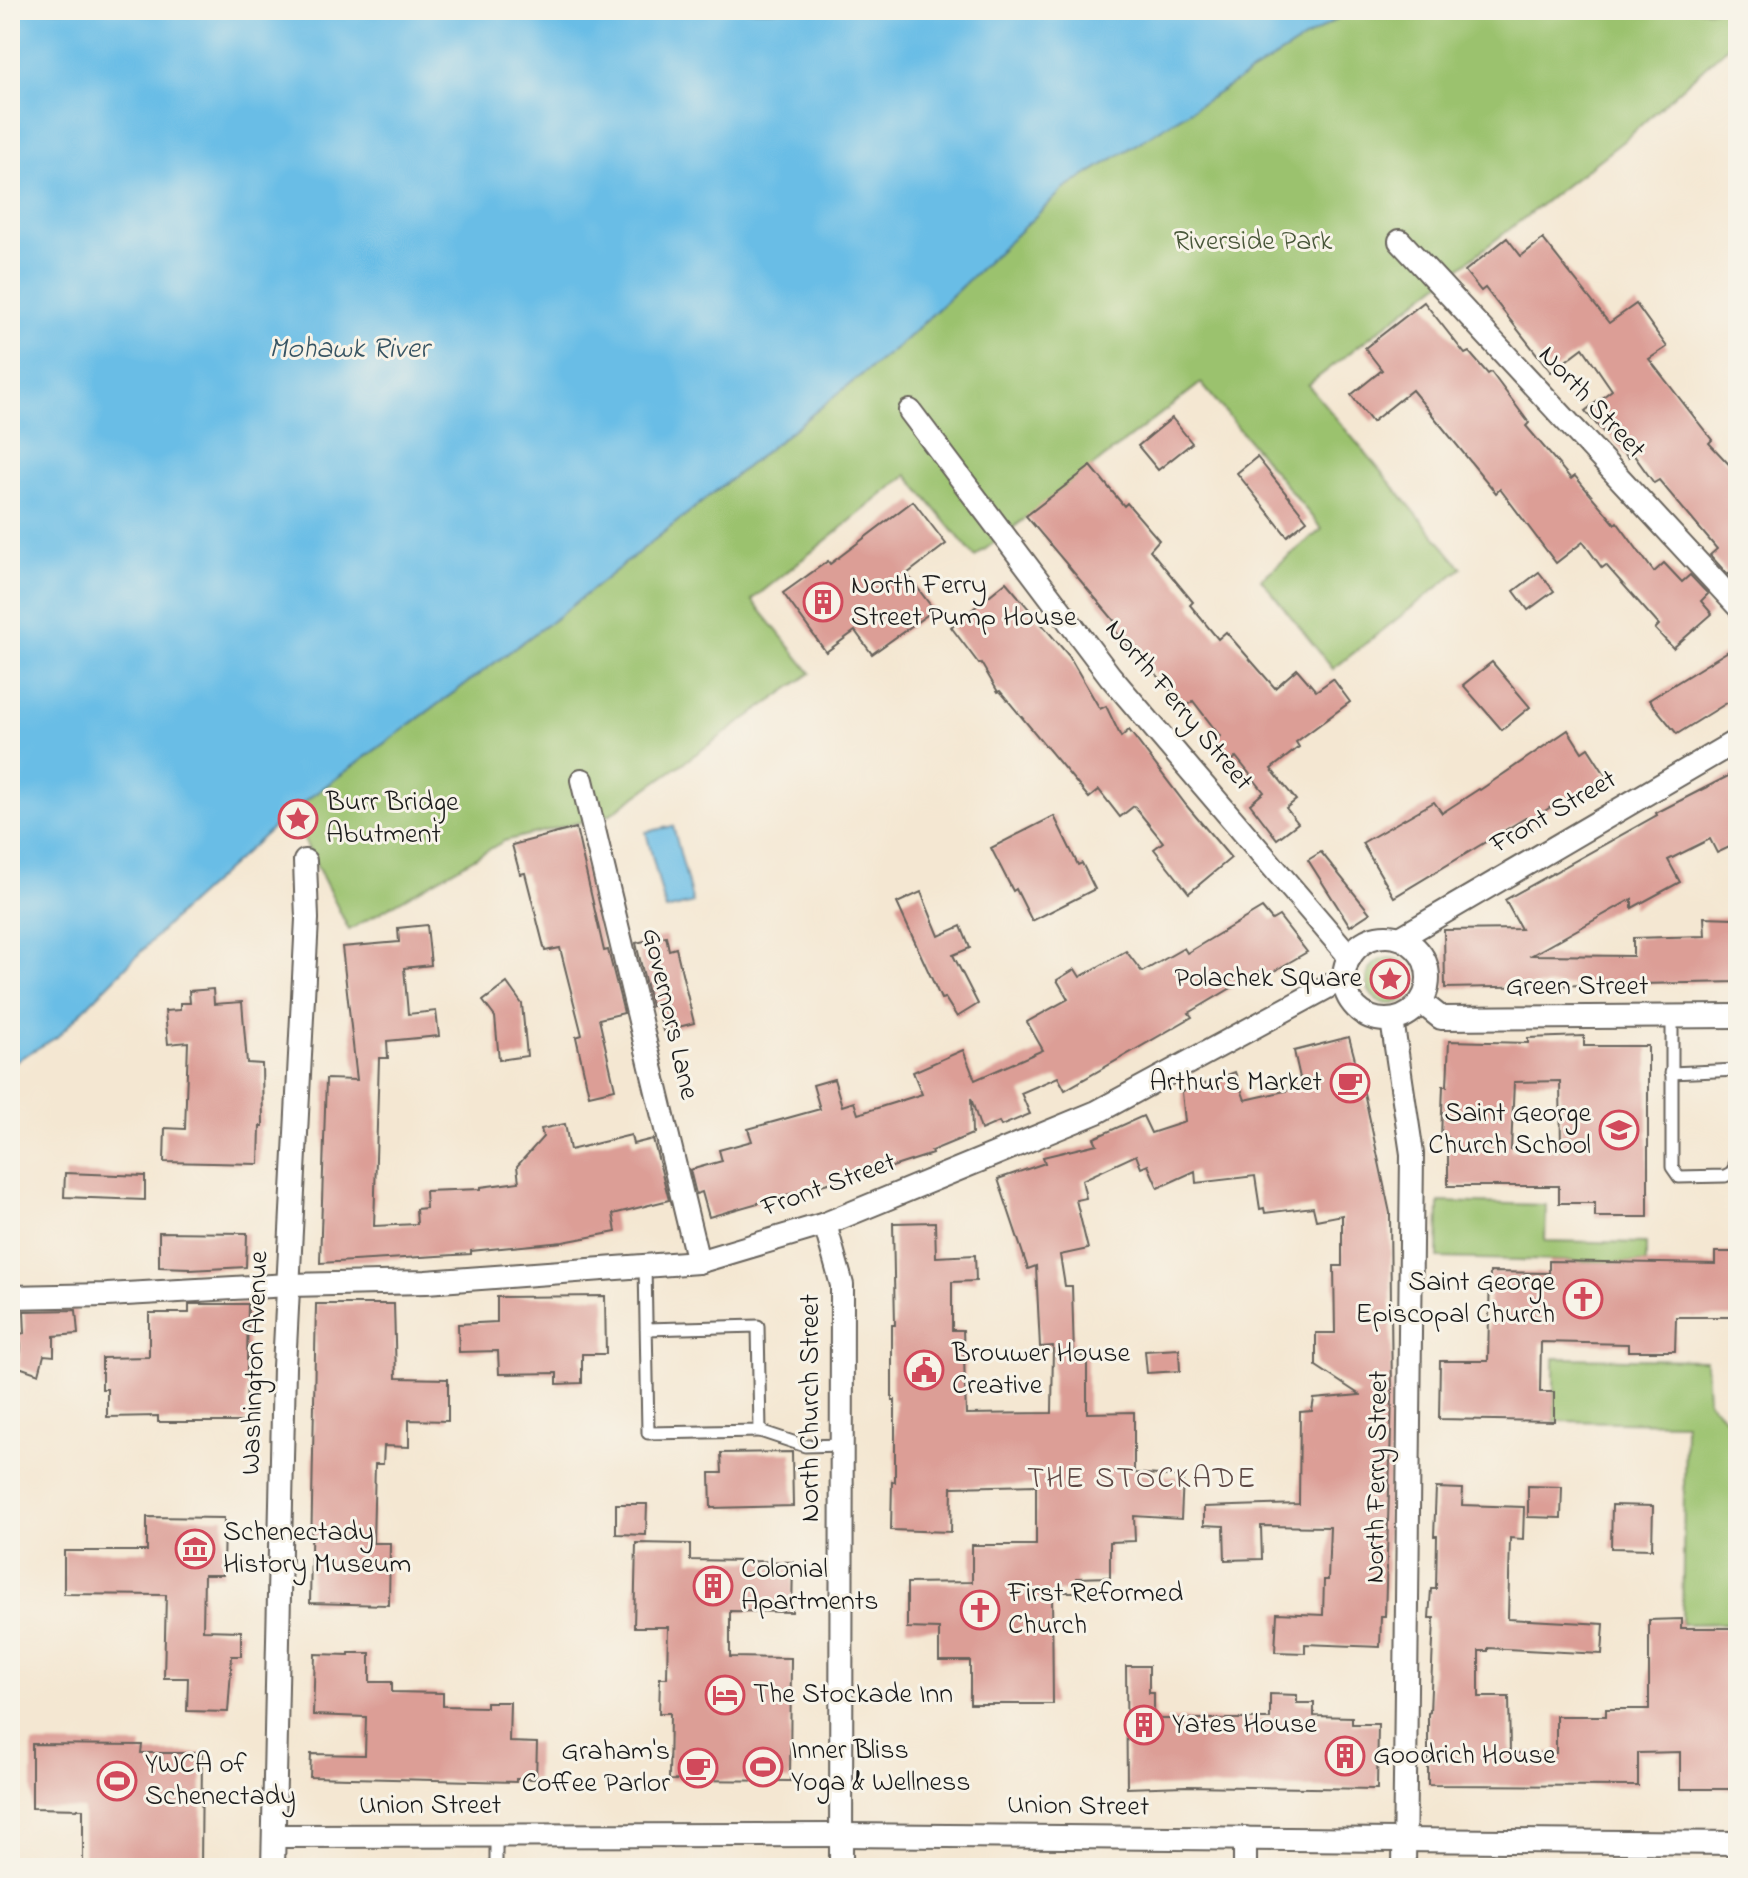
<svg xmlns="http://www.w3.org/2000/svg" width="1748" height="1878" font-family="'Indie Flower',sans-serif">
	<style>
		.green { fill: #9bc26e; stroke: #5c6f45; stroke-width: 2 }
		.water { fill: #69bde6; stroke: #426c81; stroke-width: 2 }
		.building { fill: #dc9e96; fill-rule: evenodd }
		.lines { fill: none; stroke-linecap: round; stroke-linejoin: round }
		.lane-casing { stroke: #68635c; stroke-width: 15 }
		.street-casing { stroke: #68635c; stroke-width: 26 }
		.lane { stroke: #fff; stroke-width: 11 }
		.street { stroke: #fff; stroke-width: 22 }
		.labels { text-anchor: middle; dominant-baseline: central; stroke-width: 6; stroke-linejoin: round; paint-order: stroke }
		.park-label { font-size: 28px; fill: #485639; stroke: #f7f3e8 }
		.street-label { font-size: 28px; fill: #1c1c1c; stroke: #f7f3e8 }
		.poi-label { font-size: 28px; fill: #1c1c1c; stroke: #f7f3e8; text-anchor: start }
		.water-label { font-size: 30px; font-style: italic; fill: #375463; stroke: #f7f3e8 }
		.neighbourhood-label { font-size: 30px; letter-spacing: 2px; fill: #5f4a47; stroke: #f7f3e8 }
	</style>
	<rect width="100%" height="100%" fill="#f7f3e8"/>
	<filter id="ink" filterUnits="userSpaceOnUse"><feTurbulence type="fractalNoise" baseFrequency=".0125" numOctaves="2"/><feDisplacementMap in="SourceGraphic" scale="16" xChannelSelector="R" yChannelSelector="G"/><feConvolveMatrix kernelMatrix="1 2 1 2 8 2 1 2 1" color-interpolation-filters="sRGB"/></filter>
	<filter id="wash" filterUnits="userSpaceOnUse"><feTurbulence type="fractalNoise" baseFrequency=".006" numOctaves="4" result="noise"/><feDisplacementMap in="SourceGraphic" scale="32" xChannelSelector="R" yChannelSelector="G"/><feGaussianBlur stdDeviation="1.8" result="paint"/><feColorMatrix in="noise" values="0 0 0 0 0 0 0 0 0 0 0 0 0 0 0 0 0 1.4 0 .05"/><feComposite in="paint" operator="in"/></filter>
	<g filter="url(#wash)">
		<rect width="100%" height="100%" fill="#f4e7d2"/>
		<g class="green">
			<path d="M1351 10H1738V37L1622 142 1308 385 1462 568 1333 669 1261 579 1322 529 1201 383 975 557 907 475 752 600 811 673 609 815 504 841 349 930 290 812 560 615 904 341 1063 190Z"/>
			<circle cx="1390" cy="981" r="23"/>
			<path d="M1439 1202 1546 1205 1545 1241 1646 1243V1263L1438 1258Z"/>
			<path d="M1554 1358 1706 1360 1708 1401 1738 1430V1623L1682 1624 1685 1423 1554 1421Z"/>
		</g>
		<g class="water">
			<path d="M10 10H1351L1063 190 904 341 560 615 290 812 181 911 57 1037 10 1064Z"/>
			<path d="M673 826 693 903 666 910 646 832Z"/>
		</g>
		<g id="blocks">
			<g class="building">
				<path d="M1507 238 1521 256 1543 239 1609 323 1636 304 1667 347 1649 359 1712 440 1709 443 1738 474V573L1734 569 1728 575 1710 555 1717 549 1659 480 1654 483 1633 454 1628 458 1606 430 1603 432 1585 411 1612 390 1583 348 1551 372 1485 288 1481 291 1465 271Z"/>
				<path d="M1424 302 1465 354 1469 352 1488 374 1491 372 1529 423 1526 426 1571 479 1575 476 1615 524 1617 522 1654 572 1664 563 1682 582 1690 575 1708 594 1701 601 1712 614 1673 648 1655 629 1659 625 1606 565 1602 568 1583 542 1556 563 1500 489 1496 493 1412 390 1372 422 1351 395 1382 370 1365 348Z"/>
				<path d="M1172 418 1192 443 1158 470 1138 446Z"/>
				<path d="M1257 457 1307 520 1287 536 1237 473Z"/>
				<path d="M1091 466 1124 506 1127 503 1159 540 1150 550 1193 602 1190 605 1218 639 1226 632 1275 688 1297 669 1316 691 1333 679 1350 702 1296 742 1299 747 1271 769 1296 800 1286 808 1298 823 1277 839 1250 804 1264 792 1236 757 1230 763 1213 742 1220 736 1193 701 1185 708 1135 649 1132 651 1113 628 1117 624 1026 516Z"/>
				<path d="M913 501 946 544 907 574 934 610 872 654 855 631 826 652 783 593 828 561 830 564Z"/>
				<path d="M1539 572 1554 591 1528 610 1514 591Z"/>
				<path d="M1006 582 1069 656 1100 709 1106 706 1121 737 1129 730 1186 805 1231 858 1189 893 1154 849 1163 842 1134 806 1120 817 1099 790 1089 798 1000 691 998 692 981 663 979 664 951 627Z"/>
				<path d="M1738 645V696L1677 734 1649 700Z"/>
				<path d="M1492 662 1530 707 1502 730 1463 685Z"/>
				<path d="M1568 730 1582 752 1588 748 1606 776 1561 806 1558 802 1530 821 1527 817 1394 897 1362 843 1434 802 1442 813 1479 789 1480 790Z"/>
				<path d="M1738 771V843L1717 853 1710 839 1668 860 1680 882 1632 908V899L1532 955 1633 956V938L1705 936 1704 917 1734 918 1735 938H1738V982L1445 988 1444 930 1521 929 1505 900 1657 815 1656 813Z"/>
				<path d="M1054 816 1078 865 1082 863 1095 889 1032 921 1016 889 1013 891 991 848Z"/>
				<path d="M576 828 604 951 608 950 624 1013 599 1019 615 1089 589 1095 576 1037 582 1035 560 948 545 951 525 873 520 874 512 845Z"/>
				<path d="M1321 852 1370 913 1350 926 1308 860Z"/>
				<path d="M921 892 939 936 961 926 970 948 953 955 978 1004 957 1017 945 998 941 999 897 903Z"/>
				<path d="M1262 908 1272 920 1279 916 1307 952 1264 977 1260 971 1189 1013 1192 1017 1065 1090 1058 1077 1021 1093 1030 1114 1001 1126 999 1122 981 1130 971 1098 972 1134 931 1151 932 1154 889 1168 888 1166 709 1217 702 1192 696 1194 690 1170 722 1161 719 1150 752 1141 748 1129 820 1109 813 1085 834 1079 842 1106 854 1102 858 1114 922 1094 913 1072 963 1050 975 1080 1043 1050 1027 1022 1068 999 1057 980 1075 969 1080 977 1126 951 1142 972 1184 948 1187 953Z"/>
				<path d="M427 925 431 965 404 968 408 1014 436 1011 439 1036 387 1041 388 1058H379L374 1226 417 1224 416 1209 426 1208 425 1191 481 1189V1187L519 1182 517 1166 543 1137 541 1129 565 1124 570 1150 631 1135 633 1144 653 1139 669 1200 613 1214 616 1232 563 1242 471 1251V1254L320 1263 326 1079 357 1080 342 947 399 942 398 928Z"/>
				<path d="M666 936 669 950 676 948 694 1023 663 1031 657 1005 651 1006 636 943Z"/>
				<path d="M507 983 522 1004 527 1056 499 1060 495 1017 483 1001Z"/>
				<path d="M213 989 214 1004 242 1002 247 1063 262 1064 263 1126H260L259 1164 164 1162 165 1128 185 1129 188 1042 168 1044 165 1011 180 1010V1003H190L189 991Z"/>
				<path d="M1584 1036V1046H1648V1217H1595V1203H1559V1186H1448V1137H1441L1443 1086H1447L1449 1041 1528 1043V1038ZM1560 1081 1561 1150H1511L1514 1082Z"/>
				<path d="M1349 1037 1365 1097 1390 1213 1392 1397 1385 1616H1381L1380 1647 1305 1644V1653L1275 1652 1277 1613 1323 1615 1324 1580H1328L1330 1527 1261 1526 1262 1559 1225 1560 1224 1526 1204 1525V1507L1299 1504 1300 1412 1312 1411 1314 1399 1360 1395 1316 1366V1333H1335L1334 1266H1342V1215L1316 1220 1313 1207 1265 1213 1264 1208 1260 1209 1255 1176 1196 1183 1195 1171 1158 1188 1148 1165 1141 1168 1136 1155 1082 1180 1086 1198 1076 1200 1088 1249 1060 1255 1065 1286H1072L1074 1356H1087V1413L1134 1412V1473L1183 1477 1181 1519 1134 1516 1135 1541 1110 1542V1577L1077 1578V1592H1052L1053 1704H970V1661H939V1629L907 1628V1583L972 1582V1545H1036V1485L952 1487 951 1532 891 1530 892 1481 895 1482V1400H892V1325H895L893 1223 935 1222 936 1257 975 1255 976 1281 952 1282V1330H963L966 1414 1052 1413 1053 1346 1040 1347 1036 1266 1028 1269 998 1179 1045 1163 1043 1157 1097 1144 1094 1138 1143 1116 1151 1133 1185 1122 1182 1092 1235 1072 1245 1100 1294 1089 1292 1079 1300 1078 1294 1051Z"/>
				<path d="M65 1173 145 1176V1200L64 1197Z"/>
				<path d="M159 1232 247 1233 246 1267 190 1270V1268L159 1267Z"/>
				<path d="M1715 1252H1738V1317H1676L1675 1351H1628V1344L1541 1342 1540 1392H1554V1421L1439 1419 1440 1361H1488L1490 1272 1549 1273V1261L1715 1264Z"/>
				<path d="M605 1296 606 1354H582V1383L557 1384V1373L499 1374 498 1351 459 1352 458 1324 497 1322V1297Z"/>
				<path d="M189 1304H248L246 1422H158V1416L107 1417V1389H102V1358L149 1357V1313H189Z"/>
				<path d="M316 1304H394L396 1378 448 1379V1421L409 1420V1447L384 1446 383 1464H375L373 1543H390L389 1605 310 1603Z"/>
				<path d="M76 1310 78 1334 54 1336V1356L44 1355 39 1374 19 1367 21 1346 19 1334 25 1333 24 1311Z"/>
				<path d="M1179 1349 1180 1371 1147 1373 1145 1351Z"/>
				<path d="M792 1452 793 1506 711 1508 710 1473H722L721 1453Z"/>
				<path d="M1528 1486 1562 1487 1561 1518 1528 1517Z"/>
				<path d="M1436 1488 1463 1489 1462 1505 1524 1507 1523 1539 1510 1538 1508 1619 1604 1624 1602 1654 1488 1648V1651H1479V1697H1509L1510 1753H1556V1716H1606V1709H1649V1620L1681 1619V1628H1732V1789H1680V1752L1638 1753V1786L1428 1785V1713L1430 1712 1434 1618H1429L1431 1589H1436L1437 1536H1434Z"/>
				<path d="M616 1504H647L646 1535 616 1534Z"/>
				<path d="M1612 1505 1653 1506 1652 1549 1611 1548Z"/>
				<path d="M147 1517 224 1518 223 1575H204L203 1630 241 1631V1656H232L228 1712 187 1711 188 1678H164L166 1595 64 1594V1551H147Z"/>
				<path d="M636 1543 690 1544V1560L793 1562 792 1612 730 1611V1657L791 1658 790 1781 669 1780 670 1713H659L660 1678H667L668 1627H634Z"/>
				<path d="M349 1653H370V1682H392V1692L443 1693V1706L486 1707V1702H510L509 1742 537 1743 536 1779H516V1782L310 1777 311 1754 365 1755 366 1717 313 1715 315 1654 349 1655Z"/>
				<path d="M1126 1666H1149V1693H1154V1717L1161 1719H1270V1694L1297 1695V1703H1314V1716L1352 1717V1724H1378L1377 1789 1185 1786 1127 1788Z"/>
				<path d="M32 1744 142 1745 141 1753H202L201 1868H83V1809L32 1808Z"/>
			</g>
		</g>
	</g>
	<g filter="url(#ink)">
		<use href="#blocks" fill-opacity="0" stroke="#68635c" stroke-width="2"/>
		<g class="lines">
			<defs>
				<g id="lane">
					<path d="M1672 1016V1167L1679 1177 1725 1176 1731 1173 1735 1167 1738 1107"/>
					<path d="M1671 1073 1738 1070"/>
					<path d="M645 1265 648 1433 760 1431 758 1326 646 1329"/>
					<path d="M760 1431 805 1446 842 1445"/>
					<path d="M496 1868V1836"/>
				</g>
				<g id="street">
					<path d="M1400 241 1738 606"/>
					<path d="M910 411 1110 676 1350 957"/>
					<path d="M582 780 698 1262"/>
					<circle cx="1386" cy="978" r="42"/>
					<path d="M1400 938 1738 740"/>
					<path d="M1421 1002 1441 1018 1738 1016"/>
					<path d="M1392 1020 1412 1154 1404 1868"/>
					<path d="M825 1224 842 1285 841 1868"/>
					<path d="M10 1297 107 1295 289 1285 426 1282 698 1262 825 1224 1097 1112 1344 978"/>
					<path d="M274 1836 841 1835 1738 1843"/>
					<path d="M273 1868 284 1367 307 919 305 861"/>
					<path d="M1245 1868V1838"/>
				</g>
			</defs>
			<use href="#lane" class="lane-casing"/>
			<use href="#street" class="street-casing"/>
			<use href="#lane" class="lane"/>
			<use href="#street" class="street"/>
		</g>
	</g>
	<defs>
		<symbol id="building-ring" viewBox="-11 -11 22 22"><circle r="9.5" fill="#f7f3e8" stroke="#d1495b" stroke-width="1.5"/><path d="M-4-6H4V6H1V3H-1V6H-4ZM-2.5-4.3h1.7v1.8h-1.7ZM.8-4.3h1.7v1.8H.8ZM-2.5-1h1.7V.8h-1.7ZM.8-1h1.7V.8H.8Z" fill="#d1495b"/></symbol>
		<symbol id="sight-ring" viewBox="-11 -11 22 22"><circle r="9.5" fill="#f7f3e8" stroke="#d1495b" stroke-width="1.5"/><path d="M0-6L1.8-2.2L6-1.7L2.9 1.2L3.7 5.4L0 3.3L-3.7 5.4L-2.9 1.2L-6-1.7L-1.8-2.2Z" fill="#d1495b"/></symbol>
		<symbol id="cafe-ring" viewBox="-11 -11 22 22"><circle r="9.5" fill="#f7f3e8" stroke="#d1495b" stroke-width="1.5"/><path d="M-5.5-4.5H6V0H3Q3 3.5 0 3.5H-2.5Q-5.5 3.5-5.5 0ZM3-3.2v2h1.7v-2ZM-6 4.5H4V6H-6Z" fill="#d1495b"/></symbol>
		<symbol id="school-ring" viewBox="-11 -11 22 22"><circle r="9.5" fill="#f7f3e8" stroke="#d1495b" stroke-width="1.5"/><path d="M0-5L7-2L0 1L-7-2ZM-4 1L0 2.5L4 1V4Q0 6-4 4Z" fill="#d1495b"/></symbol>
		<symbol id="church-ring" viewBox="-11 -11 22 22"><circle r="9.5" fill="#f7f3e8" stroke="#d1495b" stroke-width="1.5"/><path d="M-1.2-6h2.4v3.5h3.3v2.4h-3.3V6h-2.4V-.1h-3.3v-2.4h3.3Z" fill="#d1495b"/></symbol>
		<symbol id="civic-ring" viewBox="-11 -11 22 22"><circle r="9.5" fill="#f7f3e8" stroke="#d1495b" stroke-width="1.5"/><path d="M-.6-6.5H3V-4.5H.6V-3L4-1V1h2V6H-6V1h2V-1L-.6-3ZM-1.2 2.5V6h2.4V2.5Z" fill="#d1495b"/></symbol>
		<symbol id="museum-ring" viewBox="-11 -11 22 22"><circle r="9.5" fill="#f7f3e8" stroke="#d1495b" stroke-width="1.5"/><path d="M0-6L6-3V-2H-6V-3ZM-5-1h2V3h-2ZM-1-1h2V3h-2ZM3-1h2V3H3ZM-6 4H6V6H-6Z" fill="#d1495b"/></symbol>
		<symbol id="hotel-ring" viewBox="-11 -11 22 22"><circle r="9.5" fill="#f7f3e8" stroke="#d1495b" stroke-width="1.5"/><path d="M-6-4.5h1.5V1H6V5H4.5V3h-9V5H-6ZM-4 0a1.8 1.8 0 1 1 3.6 0ZM.5 0V-2.5h3Q6-2.5 6 0Z" fill="#d1495b"/></symbol>
		<symbol id="stadium-ring" viewBox="-11 -11 22 22"><circle r="9.5" fill="#f7f3e8" stroke="#d1495b" stroke-width="1.5"/><path d="M0-5a6.5 5 0 1 0 0 10a6.5 5 0 1 0 0-10ZM-3.5-1.8h7v3.6h-7Z" fill="#d1495b"/></symbol>
	</defs>
	<g fill-rule="evenodd">
		<use href="#building-ring" x="801" y="580" width="44" height="44"/>
		<use href="#sight-ring" x="276" y="797" width="44" height="44"/>
		<use href="#sight-ring" x="1368" y="957" width="44" height="44"/>
		<use href="#cafe-ring" x="1328" y="1061" width="44" height="44"/>
		<use href="#school-ring" x="1597" y="1108" width="44" height="44"/>
		<use href="#church-ring" x="1561" y="1277" width="44" height="44"/>
		<use href="#civic-ring" x="902" y="1348" width="44" height="44"/>
		<use href="#museum-ring" x="173" y="1527" width="44" height="44"/>
		<use href="#building-ring" x="691" y="1564" width="44" height="44"/>
		<use href="#church-ring" x="958" y="1588" width="44" height="44"/>
		<use href="#hotel-ring" x="703" y="1673" width="44" height="44"/>
		<use href="#building-ring" x="1122" y="1703" width="44" height="44"/>
		<use href="#building-ring" x="1323" y="1734" width="44" height="44"/>
		<use href="#stadium-ring" x="741" y="1745" width="44" height="44"/>
		<use href="#cafe-ring" x="676" y="1746" width="44" height="44"/>
		<use href="#stadium-ring" x="95" y="1759" width="44" height="44"/>
	</g>
	<g class="labels">
		<g class="park-label">
			<text x="1253" y="242">Riverside Park</text>
		</g>
		<g class="street-label">
			<text transform="translate(1591 403) rotate(47)">North Street</text>
			<text transform="translate(1178 706) rotate(50)">North Ferry Street</text>
			<text transform="translate(1554 813) rotate(-30)">Front Street</text>
			<text x="1577" y="987">Green Street</text>
			<text transform="translate(669 1014) rotate(77)">Governors Lane</text>
			<text transform="translate(829 1186) rotate(-20)">Front Street</text>
			<text transform="translate(256 1363) rotate(-88)">Washington Avenue</text>
			<text transform="translate(811 1408) rotate(-90)">North Church Street</text>
			<text transform="translate(1378 1477) rotate(-89)">North Ferry Street</text>
			<text x="430" y="1806">Union Street</text>
			<text transform="translate(1078 1807) rotate(1)">Union Street</text>
		</g>
		<g class="poi-label">
			<text x="851" y="586">North Ferry<tspan x="851" dy="32">Street Pump House</tspan></text>
			<text x="326" y="803">Burr Bridge<tspan x="326" dy="32">Abutment</tspan></text>
			<text x="1362" y="979" text-anchor="end">Polachek Square</text>
			<text x="1322" y="1083" text-anchor="end">Arthur's Market</text>
			<text x="1591" y="1114" text-anchor="end">Saint George<tspan x="1591" dy="32">Church School</tspan></text>
			<text x="1555" y="1283" text-anchor="end">Saint George<tspan x="1555" dy="32">Episcopal Church</tspan></text>
			<text x="952" y="1354">Brouwer House<tspan x="952" dy="32">Creative</tspan></text>
			<text x="223" y="1533">Schenectady<tspan x="223" dy="32">History Museum</tspan></text>
			<text x="741" y="1570">Colonial<tspan x="741" dy="32">Apartments</tspan></text>
			<text x="1008" y="1594">First Reformed<tspan x="1008" dy="32">Church</tspan></text>
			<text x="753" y="1695">The Stockade Inn</text>
			<text x="1172" y="1725">Yates House</text>
			<text x="791" y="1751">Inner Bliss<tspan x="791" dy="32">Yoga &amp; Wellness</tspan></text>
			<text x="670" y="1752" text-anchor="end">Graham's<tspan x="670" dy="32">Coffee Parlor</tspan></text>
			<text x="1373" y="1756">Goodrich House</text>
			<text x="145" y="1765">YWCA of<tspan x="145" dy="32">Schenectady</tspan></text>
		</g>
		<g class="water-label">
			<text x="349" y="350">Mohawk River</text>
		</g>
		<g class="neighbourhood-label">
			<text x="1142" y="1480">THE STOCKADE</text>
		</g>
	</g>
	<rect width="1748" height="1878" fill="none" stroke="#f7f3e8" stroke-width="40"/>
</svg>
